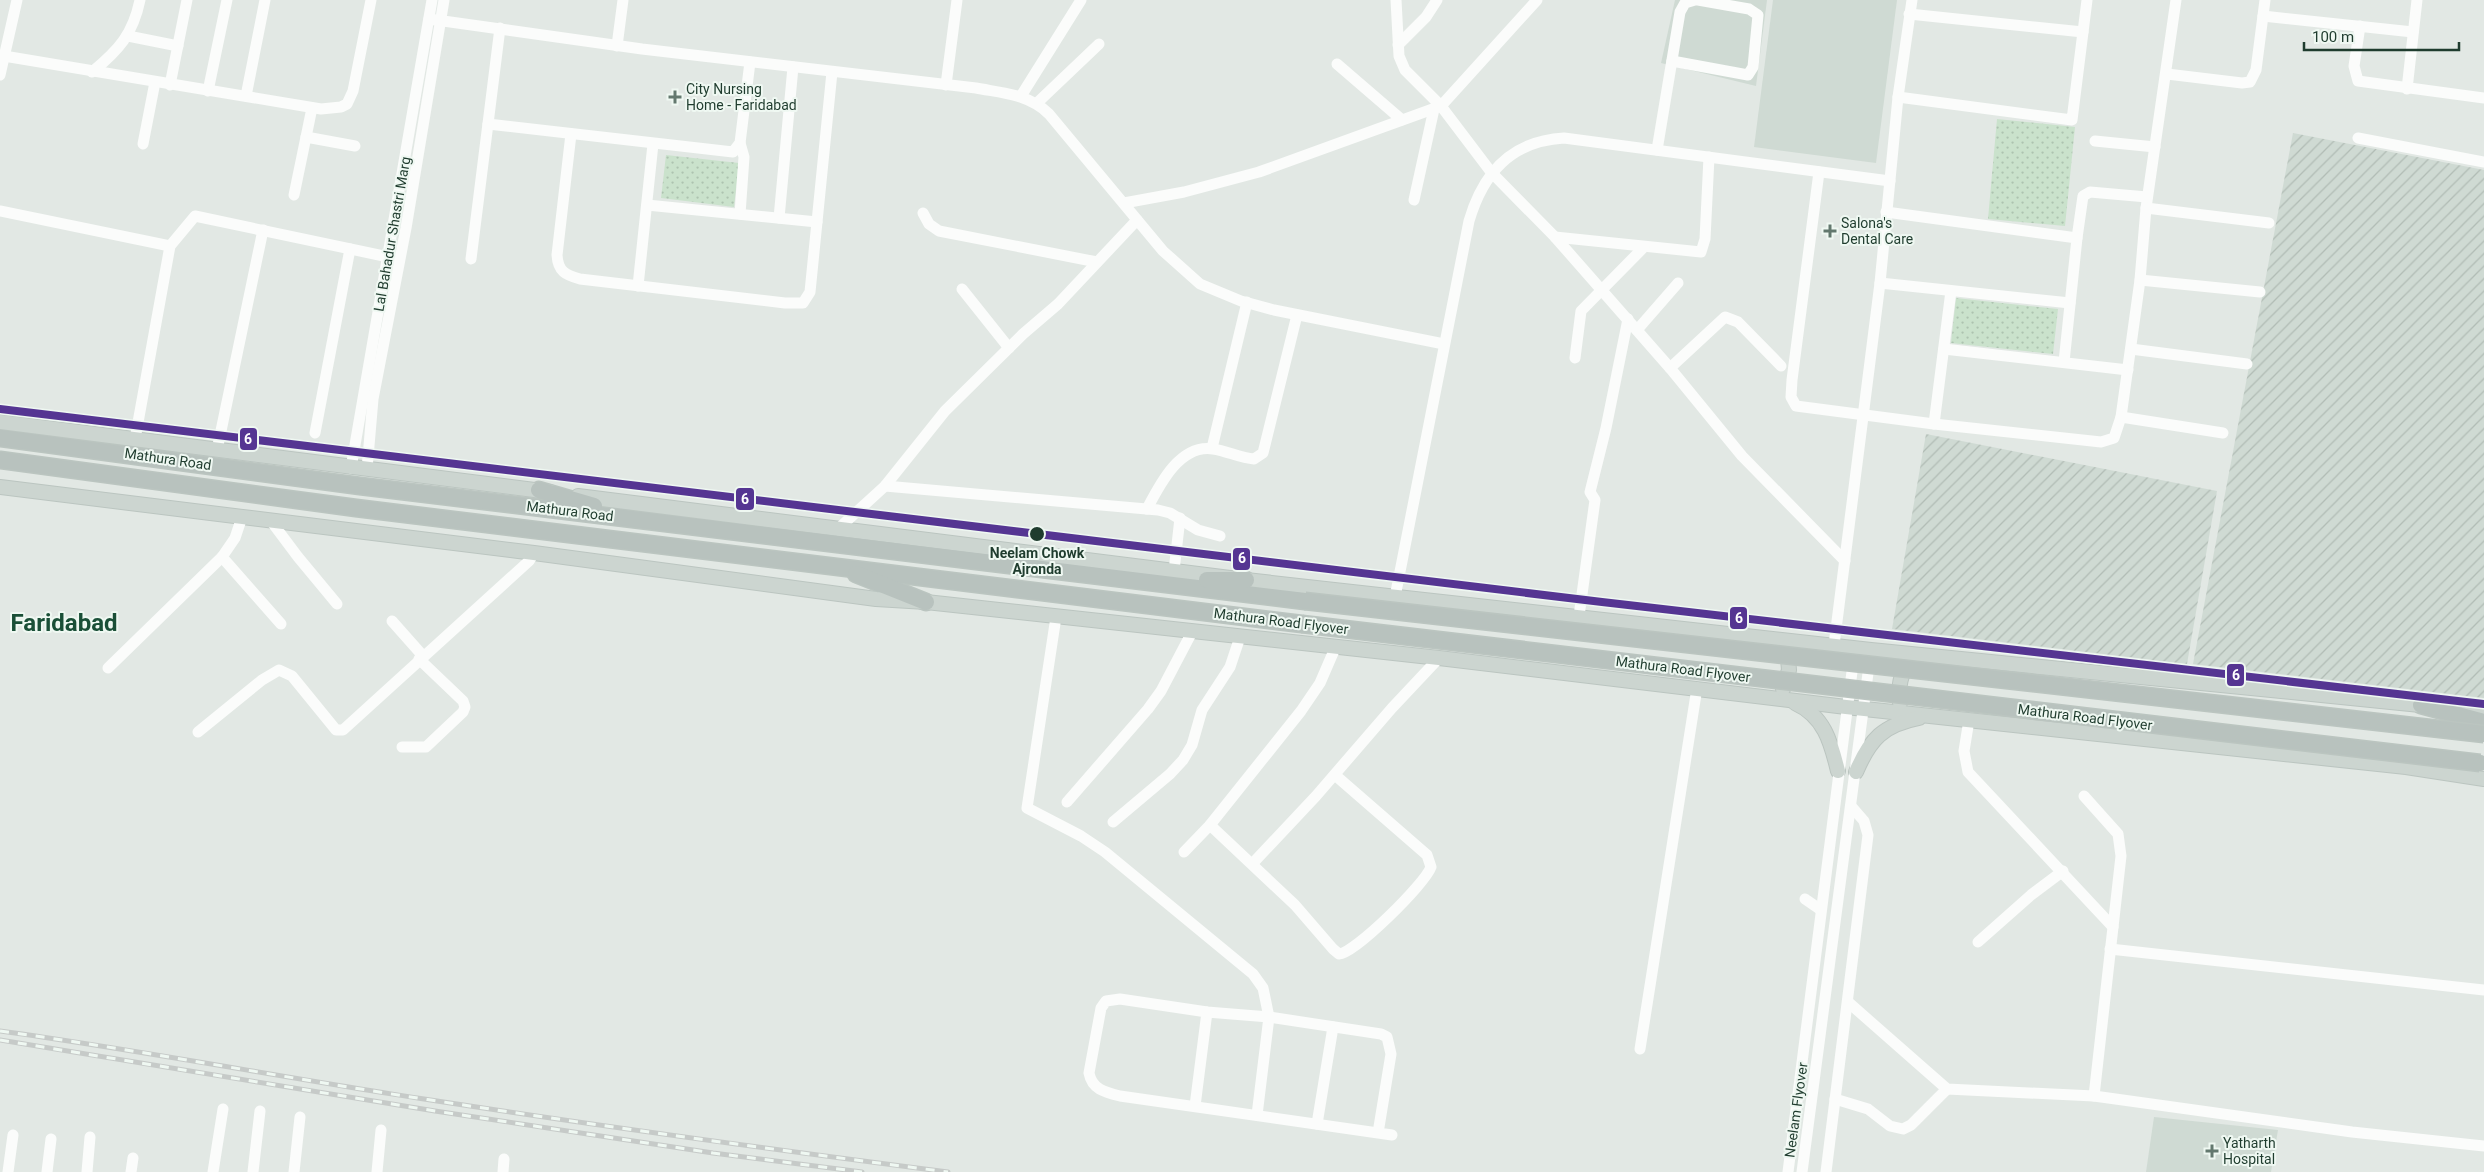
<svg xmlns="http://www.w3.org/2000/svg" width="2484" height="1172" font-family="Roboto,sans-serif">
	<style>
		.built { fill: #cfdad3 }
		.industrial { fill: url(#industrial-furrows) }
		.grass { fill: url(#grass-dots) }
		.lines { fill: none; stroke-linecap: round; stroke-linejoin: round }
		.major-casing { stroke: #bbc5c0; stroke-width: 16 }
		.highway-casing { stroke: #bbc5c0; stroke-width: 19 }
		.minor { stroke: #fbfcfb; stroke-width: 11 }
		.major { stroke: #ccd5d0; stroke-width: 14 }
		.highway { stroke: #b8c2be; stroke-width: 16 }
		.rail-casing { stroke: #c6cac8; stroke-width: 5 }
		.rail { stroke: #eff8f2; stroke-width: 3; stroke-dasharray: 9; stroke-linecap: butt }
		.highway-bridge-casing { stroke: #bbc5c0; stroke-width: 19; stroke-linecap: butt }
		.highway-bridge { stroke: #b8c2be; stroke-width: 16 }
		.metro-1-casing { stroke: #eff8f2; stroke-width: 11 }
		.metro-1 { stroke: #553592; stroke-width: 8 }
		.poi-dot { fill: #63786e; stroke: #eff8f2; stroke-width: 2 }
		.stop-dot { fill: #1f3c2e; stroke: #eff8f2; stroke-width: 2 }
		.labels { text-anchor: middle; dominant-baseline: central; stroke-width: 4; stroke-linejoin: round; paint-order: stroke }
		.poi-label { font-size: 14px; fill: #1f3c2e; stroke: #eff8f2; text-anchor: start }
		.street-label { font-size: 14px; fill: #1f3c2e; stroke: #eff8f2 }
		.stop-label { font-size: 14px; font-weight: bold; fill: #1f3c2e; stroke: #eff8f2 }
		.town-label { font-size: 24px; font-weight: bold; fill: #1a4f37; stroke: #eff8f2 }
		.line-badge { stroke: #eff8f2; stroke-width: 2 }
		.badge-label { font-size: 14px; text-anchor: middle; font-weight: bold; fill: #fff }
	</style>
	<defs>
		<pattern id="industrial-furrows" width="10" height="10" patternUnits="userSpaceOnUse" patternTransform="scale(1.25)"><rect width="10" height="10" fill="#cfdad3"/><path d="M-1 1l2-2M0 10L10 0M9 11l2-2" fill="none" stroke="#b1bcb5"/></pattern>
		<pattern id="grass-dots" width="8" height="8" patternUnits="userSpaceOnUse" patternTransform="scale(1.25)"><rect width="8" height="8" fill="#cae2cc"/><path d="M2 2h.1M6 6h.1" fill="none" stroke="#adc3b0" stroke-width="1.8" stroke-linecap="round"/></pattern>
	</defs>
	<rect width="100%" height="100%" fill="#e2e8e4"/>
	<g class="built">
		<path d="M1675 0H1767L1756 86 1661 63Z"/>
		<path d="M1773 0H1897L1876 163 1754 147Z"/>
		<path d="M2154 1117 2278 1130 2271 1172H2146Z"/>
	</g>
	<g class="industrial">
		<path d="M2293 133 2484 170V698L2193 664Z"/>
		<path d="M1926 434 2217 491 2187 664 1892 629Z"/>
	</g>
	<g class="grass">
		<path d="M1997 119 2075 127 2065 226 1988 219Z"/>
		<path d="M666 155 739 163 734 207 661 198Z"/>
		<path d="M1956 298 2058 309 2053 354 1951 343Z"/>
	</g>
	<g class="lines">
		<defs>
			<g id="major">
				<path d="M0 422 550 492"/>
				<path d="M0 487 534 553 876 599 926 602 1439 658 1846 707 2406 767 2484 779"/>
				<path d="M578 496 1246 580 1871 650 2430 706"/>
				<path d="M1783 689 1789 670 1787 647"/>
				<path d="M1795 703C1824 716 1831 742 1838 771"/>
				<path d="M1900 703C1898 686 1900 675 1910 661"/>
				<path d="M2459 710 2484 712"/>
				<path d="M1856 772C1870 739 1883 725 1919 718"/>
			</g>
			<g id="highway">
				<path d="M0 438 360 486 1305 601"/>
				<path d="M0 460 356 508 1302 624"/>
				<path d="M539 490 594 506"/>
				<path d="M856 574 926 602"/>
				<path d="M1207 580H1246"/>
				<path d="M2421 705 2484 722"/>
			</g>
		</defs>
		<use href="#major" class="major-casing"/>
		<use href="#highway" class="highway-casing"/>
		<g class="minor">
			<path d="M1396 0 1399 56 1405 70 1441 106 1491 172 1555 237 1670 368 1742 456 1845 561"/>
			<path d="M1909 14 2083 32"/>
			<path d="M2263 16 2413 32"/>
			<path d="M429 19 642 49 976 88C1002 93 1029 94 1049 114L1163 251 1200 284 1241 301 1274 310 1444 344"/>
			<path d="M2360 26 2354 66 2358 81 2484 98"/>
			<path d="M128 36 178 46"/>
			<path d="M1398 45 1426 17 1437 0"/>
			<path d="M617 46 623 0"/>
			<path d="M4 56 321 109 341 107 347 104 353 91 371 0"/>
			<path d="M1672 61 1748 75 1753 67 1758 15 1749 9 1698 0"/>
			<path d="M1337 64 1402 120"/>
			<path d="M92 72C119 50 133 34 140 0"/>
			<path d="M2167 74 2242 83 2250 82 2256 70 2265 0"/>
			<path d="M0 75 17 0"/>
			<path d="M170 85 187 0"/>
			<path d="M946 85 957 0"/>
			<path d="M2407 89 2417 0"/>
			<path d="M208 91 227 0"/>
			<path d="M246 96 265 0"/>
			<path d="M1021 96 1081 0"/>
			<path d="M1898 97 2072 120 2087 0"/>
			<path d="M1037 103 1099 44"/>
			<path d="M488 124 733 152 740 143 750 62"/>
			<path d="M571 134 557 255C558 272 566 275 580 279L785 303H803L810 292 832 72"/>
			<path d="M306 137 355 146"/>
			<path d="M2358 138 2484 162"/>
			<path d="M2095 141 2155 147"/>
			<path d="M740 143 744 157 740 214"/>
			<path d="M143 144 155 82"/>
			<path d="M1657 150 1680 12 1685 3 1695 0"/>
			<path d="M1819 172 1792 380 1791 397 1796 406 1934 424 2101 442 2114 438 2121 417 2140 280 2146 208 2176 0"/>
			<path d="M294 195 312 108"/>
			<path d="M1414 200 1434 109"/>
			<path d="M1124 203 1184 192 1259 172 1441 106 1537 0"/>
			<path d="M647 205 817 222"/>
			<path d="M2146 208 2269 223"/>
			<path d="M0 211 170 246"/>
			<path d="M1886 212 2077 238"/>
			<path d="M923 213 929 224 939 231 1097 262"/>
			<path d="M779 218 793 67"/>
			<path d="M1555 237 1701 252 1705 239 1709 157"/>
			<path d="M471 259 500 28"/>
			<path d="M2140 280 2260 292"/>
			<path d="M1880 283 2070 303"/>
			<path d="M638 286 653 144"/>
			<path d="M962 289 1009 348"/>
			<path d="M1637 330 1678 283"/>
			<path d="M1944 349 2128 370"/>
			<path d="M2131 349 2247 364"/>
			<path d="M1575 358 1581 311 1644 247"/>
			<path d="M2064 362 2077 238 2083 196 2090 192 2147 197"/>
			<path d="M1670 368 1725 317 1738 322 1781 366"/>
			<path d="M2121 417 2223 433"/>
			<path d="M1934 424 1951 291"/>
			<path d="M315 433 350 249"/>
			<path d="M135 439 170 246 195 216 393 258"/>
			<path d="M1212 448 1247 302"/>
			<path d="M217 450 263 230"/>
			<path d="M351 468 432 0"/>
			<path d="M367 469 373 399 406 228 444 0"/>
			<path d="M885 486 1158 510 1170 513 1198 530 1220 536"/>
			<path d="M1147 509C1160 484 1180 444 1213 449 1227 451 1240 458 1254 459L1263 453 1297 315"/>
			<path d="M271 521 298 557 337 604"/>
			<path d="M839 528 885 486 945 411 1023 334 1058 304 1137 220"/>
			<path d="M222 557 281 624"/>
			<path d="M1174 571 1180 518"/>
			<path d="M1395 597 1469 221C1483 173 1511 141 1564 138L1890 181"/>
			<path d="M1579 616 1595 500 1590 492 1606 428 1628 319"/>
			<path d="M1056 617 1027 808 1081 836 1105 852 1253 974 1263 988 1269 1017 1257 1115"/>
			<path d="M392 621 423 656"/>
			<path d="M1834 645 1880 283 1898 97 1912 0"/>
			<path d="M108 668 222 557 235 538 242 517"/>
			<path d="M1969 720 1964 751 1968 772 2113 927"/>
			<path d="M198 732 262 680 279 670 292 676 336 730H343L529 561 534 553"/>
			<path d="M402 747H426L463 712 465 707 463 701 419 659"/>
			<path d="M2084 796 2118 834 2121 856 2094 1096"/>
			<path d="M1067 802 1148 709 1161 691 1192 632"/>
			<path d="M1113 822 1170 774 1183 760 1192 745 1202 710 1230 667 1240 637"/>
			<path d="M1210 825 1295 905 1333 949 1339 954C1355 953 1425 884 1431 867L1427 855 1335 775"/>
			<path d="M1184 852 1210 825 1301 711 1320 683 1336 646"/>
			<path d="M1253 863 1316 796 1392 708 1439 658"/>
			<path d="M1805 899 1821 910"/>
			<path d="M1978 942 2031 895 2063 871"/>
			<path d="M2110 949 2484 990"/>
			<path d="M1848 1002 1947 1089 2094 1096 2352 1132 2484 1146"/>
			<path d="M1640 1049 1697 688"/>
			<path d="M1835 1099 1868 1109 1890 1126 1903 1129 1911 1125 1947 1089"/>
			<path d="M1195 1106 1207 1012"/>
			<path d="M1317 1124 1333 1027"/>
			<path d="M1378 1133 1391 1054 1387 1037 1381 1034 1269 1017 1207 1012 1120 999 1106 1001 1101 1008 1089 1073C1092 1089 1104 1092 1120 1096L1392 1135"/>
			<path d="M8 1172 13 1135"/>
			<path d="M47 1172 51 1139"/>
			<path d="M87 1172 90 1137"/>
			<path d="M131 1172 133 1158"/>
			<path d="M213 1172 223 1109"/>
			<path d="M253 1172 260 1111"/>
			<path d="M294 1172 300 1117"/>
			<path d="M377 1172 381 1130"/>
			<path d="M503 1172 504 1159"/>
			<path d="M1788 1172 1854 656"/>
			<path d="M1802 1172 1870 658"/>
			<path d="M1826 1172 1868 835 1864 821 1851 806"/>
		</g>
		<use href="#major" class="major"/>
		<use href="#highway" class="highway"/>
		<defs>
			<g id="rail">
				<path d="M0 1031C146 1051 291 1079 437 1101 607 1127 777 1150 948 1172"/>
				<path d="M0 1040 435 1111 713 1153 862 1172"/>
			</g>
		</defs>
		<use href="#rail" class="rail-casing"/>
		<use href="#rail" class="rail"/>
		<defs>
			<g id="highway-bridge">
				<path d="M1305 601 2484 734"/>
				<path d="M1302 624 2480 763"/>
			</g>
		</defs>
		<use href="#highway-bridge" class="highway-bridge-casing"/>
		<use href="#highway-bridge" class="highway-bridge"/>
		<defs>
			<path id="metro-1" d="M0 409 1602 602 2484 704"/>
		</defs>
		<use href="#metro-1" class="metro-1-casing"/>
		<use href="#metro-1" class="metro-1"/>
	</g>
	<g class="poi-dot">
		<path d="M672.5 89.5h5v5h5v5h-5v5h-5v-5h-5v-5h5z"/>
		<path d="M1827.5 223.5h5v5h5v5h-5v5h-5v-5h-5v-5h5z"/>
		<path d="M2209.5 1143.5h5v5h5v5h-5v5h-5v-5h-5v-5h5z"/>
	</g>
	<circle class="stop-dot" cx="1037" cy="534" r="8"/>
	<g class="labels">
		<g class="poi-label">
			<text x="686" y="89">City Nursing<tspan x="686" dy="16">Home - Faridabad</tspan></text>
			<text x="1841" y="223">Salona's<tspan x="1841" dy="16">Dental Care</tspan></text>
			<text x="2223" y="1143">Yatharth<tspan x="2223" dy="16">Hospital</tspan></text>
		</g>
		<g class="street-label">
			<text transform="translate(392 234) rotate(-80)">Lal Bahadur Shastri Marg</text>
			<text transform="translate(168 459) rotate(8)">Mathura Road</text>
			<text transform="translate(570 511) rotate(7)">Mathura Road</text>
			<text transform="translate(1281 621) rotate(7)">Mathura Road Flyover</text>
			<text transform="translate(1683 669) rotate(7)">Mathura Road Flyover</text>
			<text transform="translate(2085 717) rotate(7)">Mathura Road Flyover</text>
			<text transform="translate(1796 1110) rotate(-82)">Neelam Flyover</text>
		</g>
		<g class="stop-label">
			<text x="1037" y="553">Neelam Chowk<tspan x="1037" dy="16">Ajronda</tspan></text>
		</g>
		<g class="town-label">
			<text x="64" y="623">Faridabad</text>
		</g>
	</g>
	<g class="line-badge">
		<rect x="239" y="427" width="19" height="24" rx="5" fill="#553592"/>
		<rect x="735" y="487" width="20" height="24" rx="5" fill="#553592"/>
		<rect x="1232" y="547" width="19" height="24" rx="5" fill="#553592"/>
		<rect x="1729" y="606" width="19" height="24" rx="5" fill="#553592"/>
		<rect x="2226" y="663" width="19" height="24" rx="5" fill="#553592"/>
	</g>
	<g class="badge-label">
		<text x="248" y="444">6</text>
		<text x="745" y="504">6</text>
		<text x="1242" y="563">6</text>
		<text x="1739" y="623">6</text>
		<text x="2236" y="680">6</text>
	</g>
	<path d="M2304 42v8h155v-8" fill="none" stroke="#1f3c2e" stroke-width="2.5"/>
	<text x="2312" y="42" font-size="15" fill="#1f3c2e" stroke="#eff8f2" stroke-width="4" paint-order="stroke">100 m</text>
</svg>
